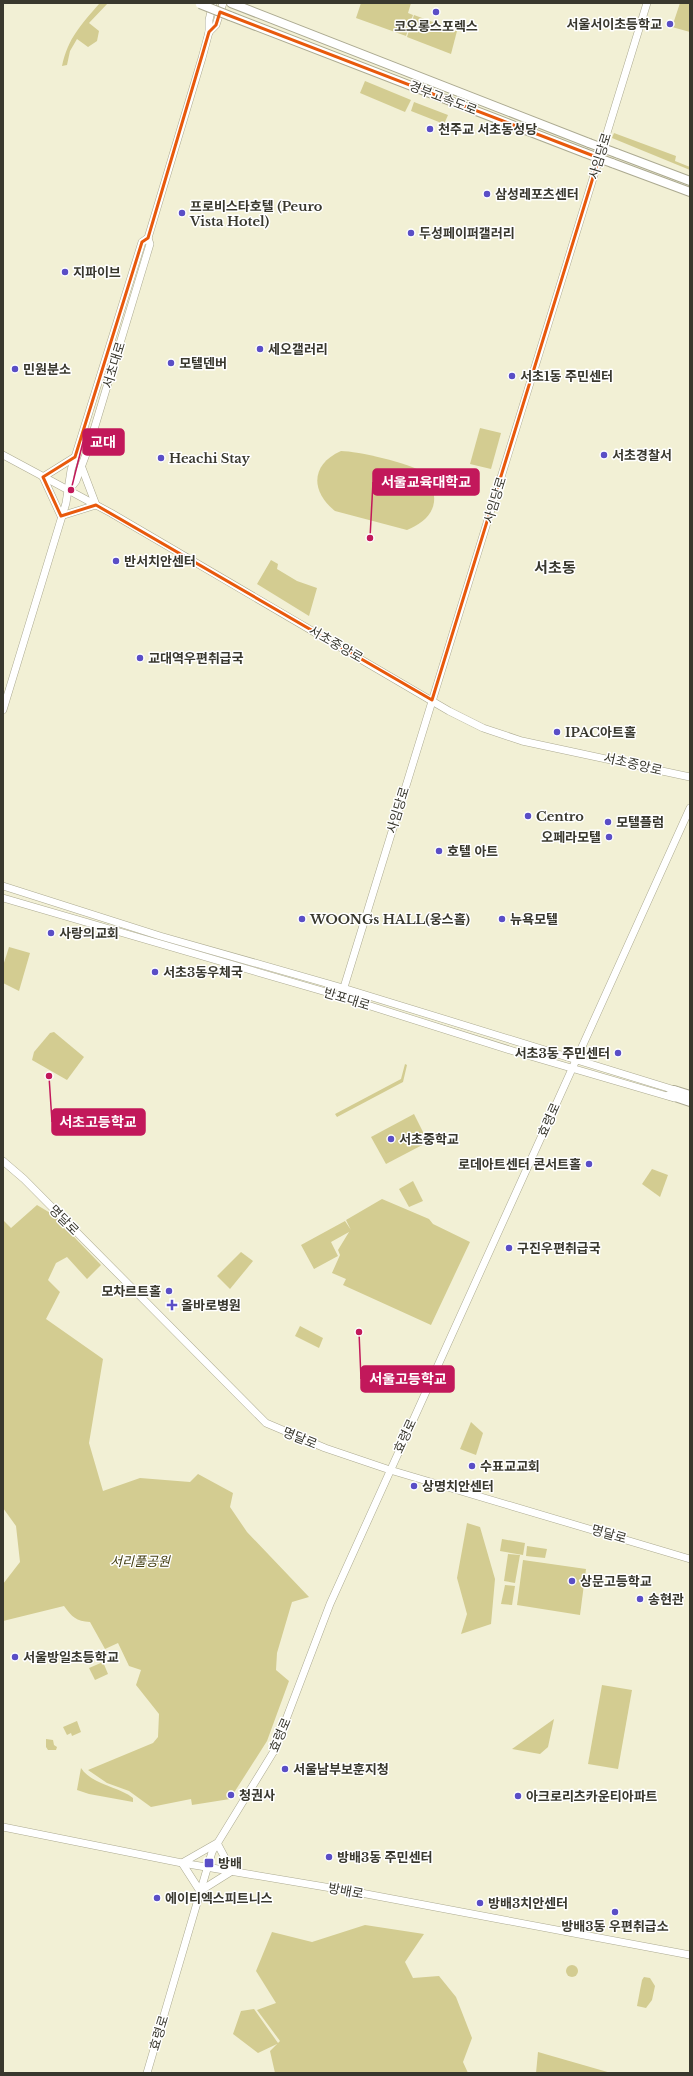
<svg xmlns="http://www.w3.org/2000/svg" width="693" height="2076" font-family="'Libre Baskerville','Noto Sans KR',serif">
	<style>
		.green { fill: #d3cc91 }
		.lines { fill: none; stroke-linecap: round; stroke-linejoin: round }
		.major-casing { stroke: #acaa91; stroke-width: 8 }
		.highway-casing { stroke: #acaa91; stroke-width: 10 }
		.major { stroke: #fff; stroke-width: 7 }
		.highway { stroke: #fff; stroke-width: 8 }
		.highway-bridge-casing { stroke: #acaa91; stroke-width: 10; stroke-linecap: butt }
		.highway-bridge { stroke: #fff; stroke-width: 8 }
		.marked { fill: none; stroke: #e8590c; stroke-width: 3; stroke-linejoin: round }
		.poi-dot { fill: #5a4ec6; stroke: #fff; stroke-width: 1.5 }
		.labels { text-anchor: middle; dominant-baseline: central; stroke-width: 3; stroke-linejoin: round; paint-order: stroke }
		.poi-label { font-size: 13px; font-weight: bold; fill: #39382e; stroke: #fff; text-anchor: start }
		.street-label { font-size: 13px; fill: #39382e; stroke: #fff }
		.park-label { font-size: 13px; font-style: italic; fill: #413c10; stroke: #fff }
		.quarter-label { font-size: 15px; font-weight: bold; fill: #39382e; stroke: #fff }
		.leader { fill: none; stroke: #c2185b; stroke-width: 1.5 }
		.callout-dot { fill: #c2185b; stroke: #fff; stroke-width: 1.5 }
		.callout { fill: #c2185b; stroke: #c2185b; stroke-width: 1.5 }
		.callout-label { font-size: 14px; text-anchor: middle; font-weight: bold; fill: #fff }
	</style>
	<rect width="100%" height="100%" fill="#f2f0d5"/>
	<g class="green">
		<path d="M108 3 89 23 99 31 97 41 88 47 77 39 70 51 67 65 62 66C68 38 81 25 99 4Z"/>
		<path d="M361 3H411L408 13 413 15 406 36 356 18Z"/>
		<path d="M680 3H690V32L672 27Z"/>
		<path d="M414 15 457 31 451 54 407 37Z"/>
		<path d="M365 81 411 100 405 112 360 93Z"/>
		<path d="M414 102 448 115 444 124 411 111Z"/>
		<path d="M614 133 676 156 675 161 690 167V170L612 138Z"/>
		<path d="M480 428 501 433 491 469 470 464Z"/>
		<path d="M341 451C357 451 410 463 422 472 431 480 435 490 434 502 432 517 419 525 407 530L335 511C310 491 311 464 341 451Z"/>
		<path d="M271 560 278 564 277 569 297 581 317 588 309 616 257 584Z"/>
		<path d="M9 947 30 953 19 991 3 983V966Z"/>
		<path d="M54 1032 84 1057 67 1080 32 1060 34 1052 50 1033Z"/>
		<path d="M405 1064 407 1065 403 1082 337 1117 335 1114 401 1079Z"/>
		<path d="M414 1114 428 1142 386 1164 371 1137Z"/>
		<path d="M652 1169 668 1175 660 1197 642 1184Z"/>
		<path d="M413 1181 423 1201 409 1207 399 1189Z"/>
		<path d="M382 1199 429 1219 433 1224 470 1242 431 1325 343 1285 346 1279 332 1273 340 1255 338 1250 349 1232 331 1242 338 1256 314 1269 301 1245 345 1221 351 1230 346 1220Z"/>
		<path d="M37 1205 52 1214 101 1265 87 1279 67 1257 56 1263 48 1280 60 1292 46 1319 103 1359 89 1443 103 1491 140 1478 190 1482 198 1474 233 1493 230 1507 247 1532 309 1597 292 1602 277 1653 276 1670 289 1681 267 1741 230 1799 192 1805 191 1799 151 1807 129 1791 107 1783 88 1770 153 1743 158 1737 159 1714 136 1685 141 1670 129 1666 118 1643 105 1649 90 1622C76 1621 72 1617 64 1606L3 1621V1584L20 1562 16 1526 3 1508V1220L11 1228Z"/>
		<path d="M241 1252 253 1261 230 1289 217 1276Z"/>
		<path d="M300 1326 323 1338 319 1348 295 1336Z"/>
		<path d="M471 1422 483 1433 476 1455 460 1449Z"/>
		<path d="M467 1523 480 1527 495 1579 491 1624 461 1634 467 1614 457 1578Z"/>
		<path d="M502 1539 525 1543 523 1555 500 1551Z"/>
		<path d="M527 1546 547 1549 545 1558 526 1556Z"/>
		<path d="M508 1554 520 1555 515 1583 504 1581Z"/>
		<path d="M523 1560 586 1569 580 1615 517 1605Z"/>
		<path d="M505 1585 515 1586 512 1605 501 1604Z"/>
		<path d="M103 1662 108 1674 95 1680 89 1668Z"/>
		<path d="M602 1685 632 1690 618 1769 588 1764Z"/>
		<path d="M554 1719 548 1747 540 1754 512 1749Z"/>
		<path d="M77 1721 81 1732 72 1736 71 1733 67 1735 63 1727Z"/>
		<path d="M46 1739 53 1740 54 1745 57 1747 56 1750H48L46 1747Z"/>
		<path d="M81 1768C92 1785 118 1786 133 1798V1802L89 1794 77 1790Z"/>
		<path d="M365 1925 424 1934 405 1962 413 1978 439 1976 456 1997 472 2038 463 2062 468 2073H275L270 2051 277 2044 258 2053 233 2034 241 2011 254 2009 278 2043 280 2041 257 2010 276 2003 256 1971 272 1932 312 1942Z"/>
		<circle cx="572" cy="1971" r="6"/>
		<path d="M644 1977 650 1978 655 1986 652 2000 646 2008 637 2006 642 1980Z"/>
		<path d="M538 2052 611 2073H536Z"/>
	</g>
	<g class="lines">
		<defs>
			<g id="major">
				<path d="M209 32 216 25 223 3"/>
				<path d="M3 455 111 513 449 711 483 728 522 741 690 777"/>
				<path d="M82 468 96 505"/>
				<path d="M43 477 61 516 96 505"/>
				<path d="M43 477 75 457"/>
				<path d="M69 490 76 481 89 446 150 244 148 238"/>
				<path d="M3 710 66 503 71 470 142 242 148 238 202 58 209 32V20L213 3"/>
				<path d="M3 886 160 936 343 988 678 1091"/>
				<path d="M3 898 326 992 513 1051 674 1098"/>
				<path d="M341 997 647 3"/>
				<path d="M3 1161 24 1179 266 1423 325 1448 390 1470 690 1559"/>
				<path d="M3 1827 182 1863 361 1893 690 1955"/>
				<path d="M217 1843 232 1871 200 1891 182 1863Z"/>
				<path d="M147 2073 212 1852 274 1751 330 1604 690 808"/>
			</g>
			<g id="highway">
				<path d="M231 3 589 143"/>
				<path d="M230 16 585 153"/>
				<path d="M616 153 690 181"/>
				<path d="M612 163 690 192"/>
				<path d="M674 1090 690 1095"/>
				<path d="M669 1095 690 1102"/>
			</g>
		</defs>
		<use href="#major" class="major-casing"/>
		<use href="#highway" class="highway-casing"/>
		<use href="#major" class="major"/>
		<use href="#highway" class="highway"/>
		<defs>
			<g id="highway-bridge">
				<path d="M200 4 230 16"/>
				<path d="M589 143 616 153"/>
				<path d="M585 153 612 163"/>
			</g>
		</defs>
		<use href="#highway-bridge" class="highway-bridge-casing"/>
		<use href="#highway-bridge" class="highway-bridge"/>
	</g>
	<path class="marked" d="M220 12 599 158 432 700 96 505 61 516 43 477 75 457 142 242 148 238 209 32 216 25Z"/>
	<g class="poi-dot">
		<circle cx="436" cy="12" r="4"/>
		<circle cx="670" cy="24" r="4"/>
		<circle cx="430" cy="129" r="4"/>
		<circle cx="487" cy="194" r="4"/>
		<circle cx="182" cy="213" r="4"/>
		<circle cx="411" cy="233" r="4"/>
		<circle cx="65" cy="272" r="4"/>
		<circle cx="260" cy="349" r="4"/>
		<circle cx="171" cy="363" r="4"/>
		<circle cx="15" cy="369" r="4"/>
		<circle cx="512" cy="376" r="4"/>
		<circle cx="604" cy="455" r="4"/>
		<circle cx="161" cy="458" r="4"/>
		<circle cx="116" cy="561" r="4"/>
		<circle cx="140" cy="658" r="4"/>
		<circle cx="557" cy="732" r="4"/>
		<circle cx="528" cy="816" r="4"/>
		<circle cx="608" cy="822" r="4"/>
		<circle cx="609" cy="837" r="4"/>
		<circle cx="439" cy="851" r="4"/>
		<circle cx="302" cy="919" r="4"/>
		<circle cx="502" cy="919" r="4"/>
		<circle cx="51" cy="933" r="4"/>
		<circle cx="155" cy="972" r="4"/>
		<circle cx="618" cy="1053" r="4"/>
		<circle cx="391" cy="1139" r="4"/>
		<circle cx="589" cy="1164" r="4"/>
		<circle cx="509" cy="1248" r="4"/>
		<circle cx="169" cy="1291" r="4"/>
		<path d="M170 1299h4v4h4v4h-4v4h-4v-4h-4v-4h4z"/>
		<circle cx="472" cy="1466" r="4"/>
		<circle cx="414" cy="1486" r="4"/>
		<circle cx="572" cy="1581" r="4"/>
		<circle cx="640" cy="1599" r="4"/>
		<circle cx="15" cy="1657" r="4"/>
		<circle cx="285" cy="1769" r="4"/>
		<circle cx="231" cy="1795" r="4"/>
		<circle cx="518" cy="1796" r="4"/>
		<circle cx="329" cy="1857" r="4"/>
		<rect x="204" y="1858" width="10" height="10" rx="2"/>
		<circle cx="157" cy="1898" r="4"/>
		<circle cx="480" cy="1903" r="4"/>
		<circle cx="615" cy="1912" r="4"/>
	</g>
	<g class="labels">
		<g class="poi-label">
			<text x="662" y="24" text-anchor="end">서울서이초등학교</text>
			<text x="436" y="26" text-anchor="middle">코오롱스포렉스</text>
			<text x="438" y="129">천주교 서초동성당</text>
			<text x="495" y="194">삼성레포츠센터</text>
			<text x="190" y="206">프로비스타호텔 (Peuro<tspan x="190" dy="15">Vista Hotel)</tspan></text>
			<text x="419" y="233">두성페이퍼갤러리</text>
			<text x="73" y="272">지파이브</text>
			<text x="268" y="349">세오갤러리</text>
			<text x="179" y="363">모텔덴버</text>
			<text x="23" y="369">민원분소</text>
			<text x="520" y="376">서초1동 주민센터</text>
			<text x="612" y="455">서초경찰서</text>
			<text x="169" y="458">Heachi Stay</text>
			<text x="124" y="561">반서치안센터</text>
			<text x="148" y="658">교대역우편취급국</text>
			<text x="565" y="732">IPAC아트홀</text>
			<text x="536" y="816">Centro</text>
			<text x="616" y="822">모텔플럼</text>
			<text x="601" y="837" text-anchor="end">오페라모텔</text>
			<text x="447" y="851">호텔 아트</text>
			<text x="310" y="919">WOONGs HALL(웅스홀)</text>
			<text x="510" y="919">뉴욕모텔</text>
			<text x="59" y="933">사랑의교회</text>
			<text x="163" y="972">서초3동우체국</text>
			<text x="610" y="1053" text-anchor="end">서초3동 주민센터</text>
			<text x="399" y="1139">서초중학교</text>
			<text x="581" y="1164" text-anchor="end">로데아트센터 콘서트홀</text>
			<text x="517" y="1248">구진우편취급국</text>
			<text x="161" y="1291" text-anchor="end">모차르트홀</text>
			<text x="181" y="1305">올바로병원</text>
			<text x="480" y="1466">수표교교회</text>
			<text x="422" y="1486">상명치안센터</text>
			<text x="580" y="1581">상문고등학교</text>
			<text x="648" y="1599">송현관</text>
			<text x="23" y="1657">서울방일초등학교</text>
			<text x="293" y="1769">서울남부보훈지청</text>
			<text x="239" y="1795">청권사</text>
			<text x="526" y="1796">아크로리츠카운티아파트</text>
			<text x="337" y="1857">방배3동 주민센터</text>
			<text x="218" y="1863">방배</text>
			<text x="165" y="1898">에이티엑스피트니스</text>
			<text x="488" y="1903">방배3치안센터</text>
			<text x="615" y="1926" text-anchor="middle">방배3동 우편취급소</text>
		</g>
		<g class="street-label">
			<text transform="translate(443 98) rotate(21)">경부고속도로</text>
			<text transform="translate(600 156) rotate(-73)">사임당로</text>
			<text transform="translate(114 365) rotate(-73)">서초대로</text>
			<text transform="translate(495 500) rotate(-73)">사임당로</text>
			<text transform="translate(336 644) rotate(30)">서초중앙로</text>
			<text transform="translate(633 764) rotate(13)">서초중앙로</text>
			<text transform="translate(398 810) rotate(-73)">사임당로</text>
			<text transform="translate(347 999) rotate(17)">반포대로</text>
			<text transform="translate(549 1120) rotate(-66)">효령로</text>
			<text transform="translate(64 1220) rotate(45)">명달로</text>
			<text transform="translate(405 1436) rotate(-65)">효령로</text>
			<text transform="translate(300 1438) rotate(22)">명달로</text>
			<text transform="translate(609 1534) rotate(16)">명달로</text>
			<text transform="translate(280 1735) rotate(-67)">효령로</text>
			<text transform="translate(346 1891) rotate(10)">방배로</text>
			<text transform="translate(159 2033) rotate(-73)">효령로</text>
		</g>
		<g class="park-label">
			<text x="140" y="1561">서리풀공원</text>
		</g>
		<g class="quarter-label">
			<text x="555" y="567">서초동</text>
		</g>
	</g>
	<path class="leader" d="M71 490L83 442M370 538L373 482M49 1076L52 1122M359 1332L361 1379"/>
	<g class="callout-dot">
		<circle cx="71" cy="490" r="4"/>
		<circle cx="370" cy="538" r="4"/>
		<circle cx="49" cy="1076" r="4"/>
		<circle cx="359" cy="1332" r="4"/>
	</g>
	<g class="callout">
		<rect x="83" y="429" width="41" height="26" rx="4"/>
		<rect x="373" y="469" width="106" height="26" rx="4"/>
		<rect x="52" y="1109" width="93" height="26" rx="4"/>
		<rect x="361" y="1366" width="93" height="26" rx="4"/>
	</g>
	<g class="callout-label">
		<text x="103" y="447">교대</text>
		<text x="426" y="487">서울교육대학교</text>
		<text x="98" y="1127">서초고등학교</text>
		<text x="408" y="1384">서울고등학교</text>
	</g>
	<rect width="693" height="2076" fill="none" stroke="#39382e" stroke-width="8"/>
</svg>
